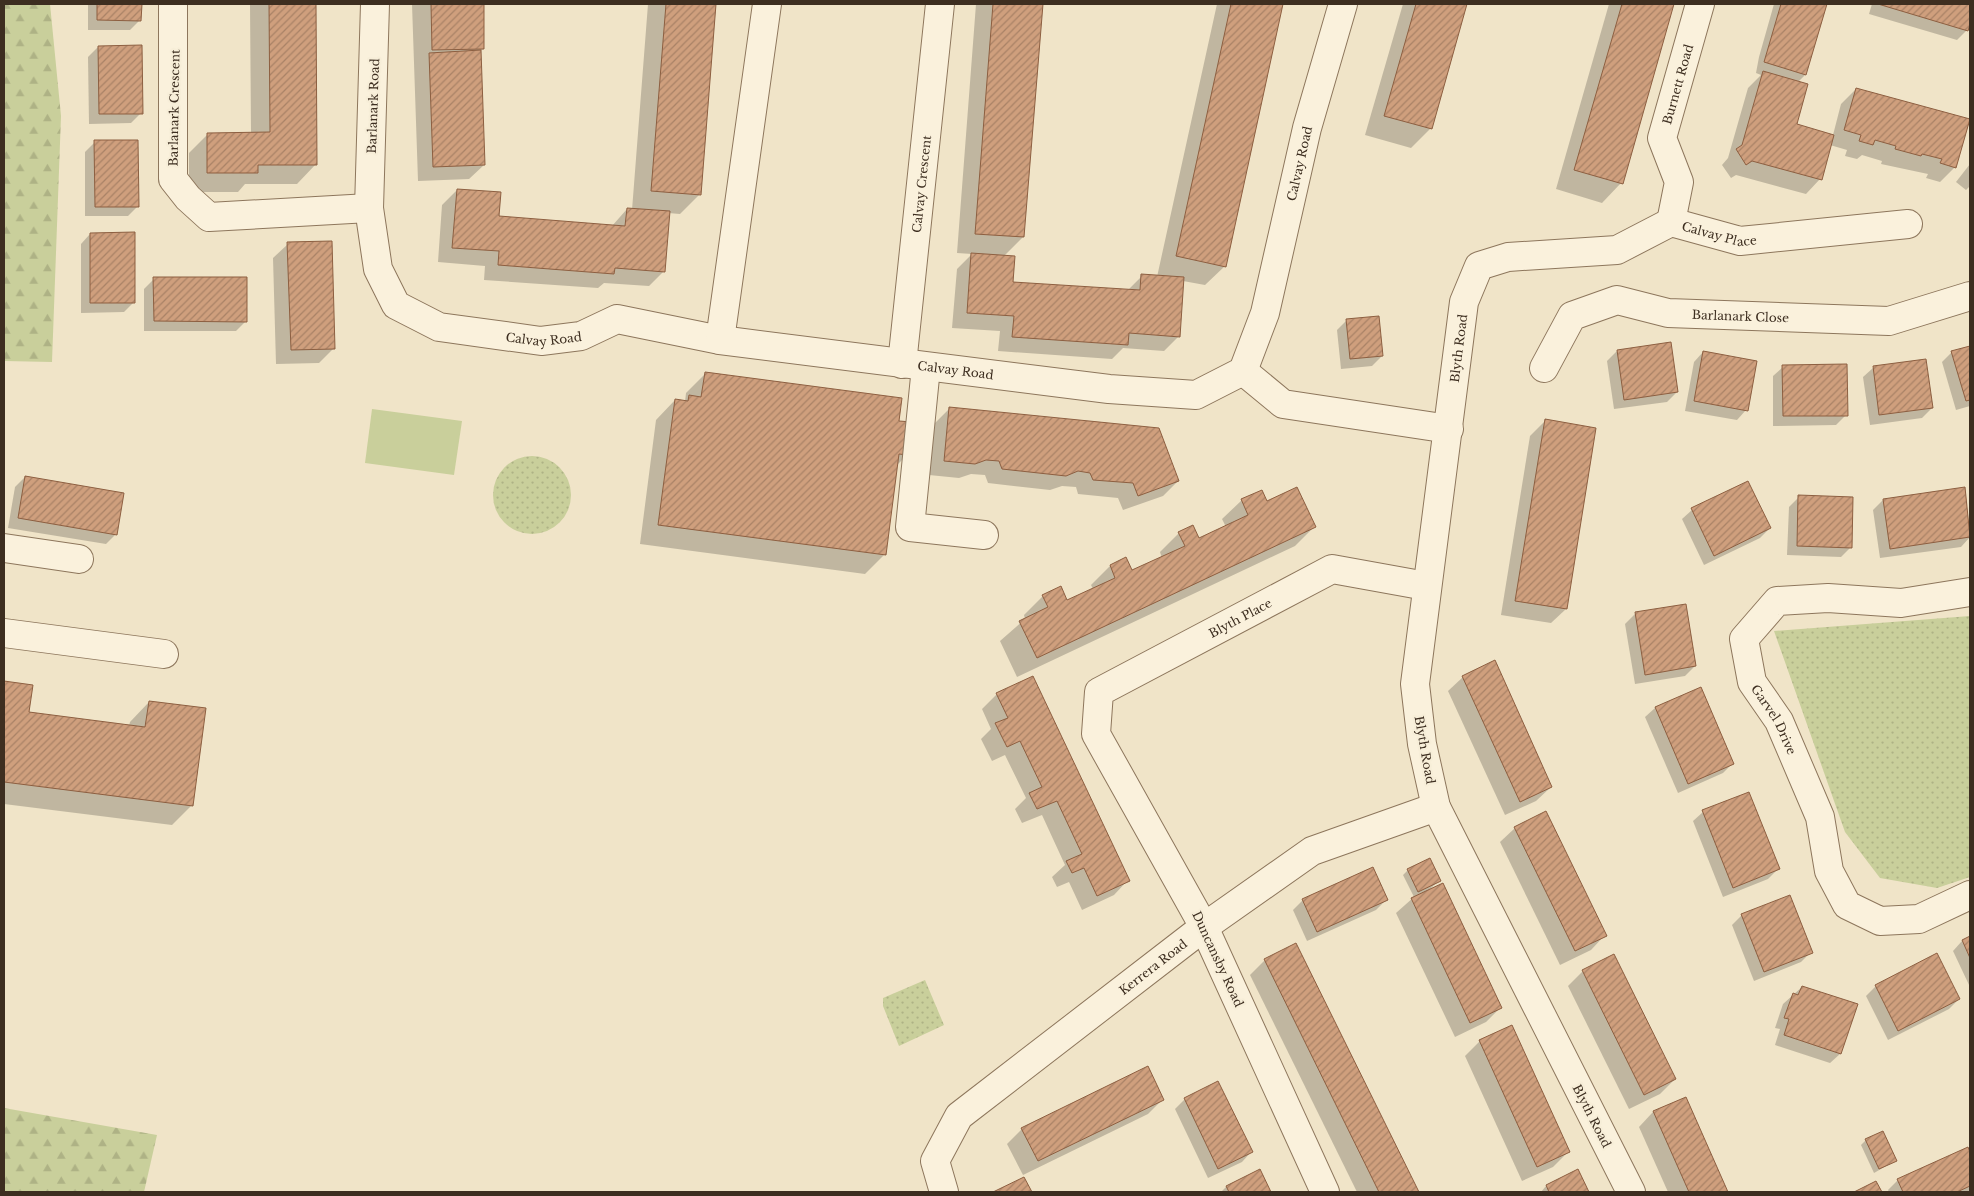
<svg xmlns="http://www.w3.org/2000/svg" width="1974" height="1196" font-family="'Libre Baskerville',serif">
	<style>
		.grass { fill: url(#grass-dots) }
		.forest { fill: url(#forest-firs) }
		.garden { fill: #c9cf9b }
		.shadow { fill: #0003 }
		.building { fill: url(#building-hatch); stroke: #8d5f41 }
		.lines { fill: none; stroke-linecap: round; stroke-linejoin: round }
		.minor-casing { stroke: #8d765c; stroke-width: 30 }
		.minor { stroke: #faf1dc; stroke-width: 28 }
		.labels { text-anchor: middle; dominant-baseline: central; stroke-width: 4.5; stroke-linejoin: round; paint-order: stroke }
		.street-label { font-size: 12px; fill: #3d2e20; stroke: #f7eed8 }
	</style>
	<defs>
		<pattern id="grass-dots" width="8" height="8" patternUnits="userSpaceOnUse" patternTransform="scale(1.25)"><rect width="8" height="8" fill="#c9cf9b"/><path d="M2 2h.1M6 6h.1" fill="none" stroke="#aeb285" stroke-width="1.8" stroke-linecap="round"/></pattern>
		<pattern id="forest-firs" width="22" height="20" patternUnits="userSpaceOnUse" patternTransform="scale(1.25)"><rect width="22" height="20" fill="#c9cf9b"/><path d="M5 1l3.5 6h-7zM16 11l3.5 6h-7z" fill="#aeb285"/></pattern>
		<pattern id="building-hatch" width="6" height="6" patternUnits="userSpaceOnUse" patternTransform="scale(1.25)"><rect width="6" height="6" fill="#cf9f7d"/><path d="M-1 1l2-2M0 6l6-6M5 7l2-2" fill="none" stroke="#a98266"/></pattern>
	</defs>
	<rect width="100%" height="100%" fill="#f0e4c8"/>
	<g class="grass">
		<circle cx="532" cy="495" r="39"/>
		<path d="M1970 616V877L1937 888 1880 878 1845 832 1774 631Z"/>
		<path d="M925 980 944 1025 899 1046 883 1006V998Z"/>
	</g>
	<g class="forest">
		<path d="M4 4H50L61 116 52 362 4 361Z"/>
		<path d="M4 1108 157 1135 144 1192H4Z"/>
	</g>
	<path class="garden" d="M372 409 462 421 454 475 365 463Z"/>
	<g class="shadow">
		<path d="M88 4H140V20L130 30H88Z"/>
		<path d="M250 4H315L316 164 297 184H245L238 192H189V153L208 134H251Z"/>
		<path d="M412 4H482L483 49 480 51 484 165 469 179 418 181Z"/>
		<path d="M648 4H715L700 194 680 214 668 213 664 271 649 286 604 283 598 288 484 280 485 266 438 262 442 205 457 190 498 218 612 226 627 209 632 210Z"/>
		<path d="M976 4H1041L1023 237 1003 257 1012 283 1127 291 1142 276 1157 277 1217 4H1282L1225 266 1205 285 1183 281 1179 336 1164 351 1123 348 1112 359 998 351 1000 331 952 328 957 269 972 254 957 253Z"/>
		<path d="M1403 4H1466L1431 128 1411 148 1365 135Z"/>
		<path d="M1609 4H1673L1621 183 1602 203 1556 189Z"/>
		<path d="M1774 4H1827H1825L1805 75 1798 82 1795 125 1833 135 1841 104 1856 89 1955 167 1940 182 1926 178 1928 174 1881 164 1882 161 1862 155 1857 159 1845 156 1847 150 1830 145 1820 179 1806 194 1736 175 1731 178 1722 165 1728 158 1748 88 1761 75 1756 73 1759 57Z"/>
		<path d="M1872 4H1970V19L1967 30 1957 40 1869 14Z"/>
		<path d="M98 47 141 113 131 123 89 124 88 57Z"/>
		<path d="M95 142 138 206 128 216H85V152Z"/>
		<path d="M1970 164V186L1966 190 1956 182Z"/>
		<path d="M90 234 134 302 124 312 81 313V244Z"/>
		<path d="M288 244 334 348 319 363 276 364 273 258Z"/>
		<path d="M154 279 246 321 236 331H144V289Z"/>
		<path d="M1347 320 1382 356 1372 366 1341 369 1337 330Z"/>
		<path d="M1970 347V406L1956 410 1942 362 1952 352Z"/>
		<path d="M1617 351 1677 392 1667 402 1614 409 1607 361Z"/>
		<path d="M1703 352 1746 410 1737 420 1685 411 1694 362Z"/>
		<path d="M1925 360 1932 408 1922 418 1870 425 1863 377 1873 368Z"/>
		<path d="M1783 367 1846 415 1836 425 1773 426V376Z"/>
		<path d="M705 374 898 422 907 455 897 465 885 554 865 574 640 544 656 420 675 400 685 402 686 393Z"/>
		<path d="M950 408 1178 481 1163 496 1123 510 1118 498 1078 494 1076 487 1062 486 1050 490 988 483 985 475 971 474 959 478 929 475 935 423Z"/>
		<path d="M1545 421 1566 609 1551 623 1501 615 1530 436Z"/>
		<path d="M25 477 116 534 106 544 8 528 15 487Z"/>
		<path d="M1964 488 1970 537 1961 547 1880 558 1873 510 1883 500Z"/>
		<path d="M1799 497 1851 547 1841 557 1787 555 1789 507Z"/>
		<path d="M1242 500 1266 503 1314 527 1295 546 1017 677 1000 641 1025 619 1024 615 1043 596 1067 602 1093 589 1091 585 1110 566 1125 559 1131 572 1162 558 1160 552 1179 533 1199 540 1226 527 1222 519Z"/>
		<path d="M1692 510 1770 528 1760 538 1704 565 1682 519Z"/>
		<path d="M1685 605 1695 666 1685 676 1635 684 1625 624 1635 614Z"/>
		<path d="M1463 677 1551 787 1536 801 1505 815 1448 691Z"/>
		<path d="M4 683 31 686 28 713 129 726 130 722 149 702 204 709 191 806 172 825 4 804Z"/>
		<path d="M997 694 1128 880 1114 895 1082 910 1069 882 1057 887 1052 877 1065 865 1042 815 1022 823 1015 809 1026 798 1005 755 992 761 981 739 991 729 982 709Z"/>
		<path d="M1655 708 1733 763 1723 773 1678 793 1645 717Z"/>
		<path d="M1748 794 1778 869 1768 879 1723 897 1693 821 1703 812Z"/>
		<path d="M1515 828 1605 935 1591 950 1560 965 1500 842Z"/>
		<path d="M1408 870 1439 880 1430 889 1500 1008 1486 1022 1455 1037 1396 913 1414 897 1403 875Z"/>
		<path d="M1303 900H1386L1376 910 1307 941 1293 910Z"/>
		<path d="M1742 915 1811 952 1801 962 1754 981 1732 925Z"/>
		<path d="M1970 937V987L1953 951 1962 941Z"/>
		<path d="M1296 945 1417 1192H1357L1250 975 1265 960Z"/>
		<path d="M1583 971 1675 1079 1660 1094 1629 1109 1568 986Z"/>
		<path d="M1876 986 1959 999 1949 1009 1888 1040 1866 996Z"/>
		<path d="M1802 987 1840 1054 1830 1063 1775 1045 1780 1029 1775 1028 1783 1004Z"/>
		<path d="M1480 1041 1568 1152 1553 1167 1522 1181 1465 1056Z"/>
		<path d="M1218 1083 1251 1152 1242 1162 1208 1178 1175 1109 1185 1099Z"/>
		<path d="M1685 1098 1727 1192H1668L1639 1127 1653 1112Z"/>
		<path d="M1163 1099 1148 1114 1023 1175 1007 1144 1022 1129Z"/>
		<path d="M1866 1140 1895 1161 1874 1173 1861 1145Z"/>
		<path d="M1967 1149 1970 1155V1191L1889 1192 1888 1190 1898 1180Z"/>
		<path d="M1259 1171 1270 1192H1221L1226 1187Z"/>
		<path d="M1578 1171 1588 1192H1541L1546 1186Z"/>
	</g>
	<g class="building">
		<path d="M97 4H142L141 21 97 20Z"/>
		<path d="M269 4H316L317 165H258V173H207V133L270 132Z"/>
		<path d="M431 4H484V49L432 50Z"/>
		<path d="M666 4H716L701 195 651 191Z"/>
		<path d="M993 4H1043L1024 237 975 234Z"/>
		<path d="M1231 4H1283L1226 267 1176 256Z"/>
		<path d="M1416 4H1467L1432 129 1384 116Z"/>
		<path d="M1622 4H1674L1623 184 1574 170Z"/>
		<path d="M1781 4H1827L1806 75 1764 62Z"/>
		<path d="M1878 4H1970V24L1968 31Z"/>
		<path d="M142 45 143 114H99L98 46Z"/>
		<path d="M481 50 485 165 433 167 429 53Z"/>
		<path d="M1763 71 1808 84 1797 124 1834 135 1822 180 1752 161 1746 165 1736 149 1742 145Z"/>
		<path d="M1856 88 1970 119 1956 168 1940 163 1942 159 1922 154 1921 156 1895 149 1896 146 1875 140 1873 145 1859 141 1861 135 1844 130Z"/>
		<path d="M94 140H138L139 207H95Z"/>
		<path d="M457 189 501 192 499 216 625 226 627 208 670 211 665 272 615 268 614 274 498 265 499 251 452 248Z"/>
		<path d="M135 232V303H90V233Z"/>
		<path d="M332 241 335 349 291 350 287 242Z"/>
		<path d="M971 253 1015 256 1013 282 1140 290 1141 274 1184 277 1180 337 1129 333 1128 345 1012 337 1014 316 967 313Z"/>
		<path d="M153 277H247V322L154 321Z"/>
		<path d="M1379 316 1383 356 1350 359 1346 319Z"/>
		<path d="M1671 342 1678 392 1624 400 1617 350Z"/>
		<path d="M1970 346V400L1966 401 1951 351Z"/>
		<path d="M1703 351 1757 361 1748 411 1694 401Z"/>
		<path d="M1926 359 1933 408 1879 415 1873 366Z"/>
		<path d="M1847 364 1848 416H1783L1782 365Z"/>
		<path d="M705 372 902 398 899 421 912 422 908 455 899 454 886 555 658 525 675 399 688 401 689 395 701 397Z"/>
		<path d="M949 407 1159 428 1179 481 1138 496 1133 483 1093 480 1090 473 1078 471 1066 476 1002 469 999 461 986 460 975 464 944 461Z"/>
		<path d="M1545 419 1596 428 1567 609 1515 601Z"/>
		<path d="M25 476 124 493 117 535 18 518Z"/>
		<path d="M1748 481 1771 528 1714 556 1691 508Z"/>
		<path d="M1297 487 1316 527 1037 658 1019 621 1048 607 1042 595 1061 586 1067 600 1115 578 1110 565 1126 557 1132 570 1185 546 1178 532 1193 525 1199 538 1248 515 1241 499 1262 490 1267 501Z"/>
		<path d="M1965 487 1970 537 1890 549 1883 499Z"/>
		<path d="M1798 495 1853 497 1852 548 1797 546Z"/>
		<path d="M1686 604 1696 666 1645 675 1635 612Z"/>
		<path d="M1495 660 1552 787 1520 802 1462 676Z"/>
		<path d="M1033 676 1130 881 1097 896 1084 868 1072 873 1066 861 1082 854 1057 801 1037 809 1029 793 1042 787 1020 741 1007 747 995 723 1008 718 996 693Z"/>
		<path d="M4 681 33 685 29 712 145 727 149 701 206 708 193 806 4 782Z"/>
		<path d="M1701 687 1734 764 1688 784 1655 707Z"/>
		<path d="M1749 792 1780 869 1733 888 1702 810Z"/>
		<path d="M1546 811 1607 936 1575 951 1514 827Z"/>
		<path d="M1430 858 1441 881 1418 892 1407 869Z"/>
		<path d="M1373 867 1388 900 1317 932 1302 899Z"/>
		<path d="M1443 883 1502 1008 1470 1023 1411 898Z"/>
		<path d="M1790 895 1813 953 1764 972 1741 914Z"/>
		<path d="M1970 936V958L1962 940Z"/>
		<path d="M1296 943 1419 1192H1379L1264 959Z"/>
		<path d="M1937 953 1960 999 1898 1031 1875 985Z"/>
		<path d="M1614 954 1676 1079 1644 1095 1582 970Z"/>
		<path d="M1802 986 1858 1004 1841 1054 1784 1035 1789 1019 1784 1018 1793 993 1798 995Z"/>
		<path d="M1512 1025 1570 1152 1537 1167 1479 1040Z"/>
		<path d="M1148 1066 1164 1100 1038 1161 1021 1128Z"/>
		<path d="M1218 1081 1253 1152 1218 1169 1184 1098Z"/>
		<path d="M1686 1097 1728 1192H1689L1653 1111Z"/>
		<path d="M1883 1131 1897 1161 1879 1169 1865 1139Z"/>
		<path d="M1968 1147 1970 1152V1186L1957 1192H1903L1897 1179Z"/>
		<path d="M1260 1169 1271 1192H1229L1226 1186Z"/>
		<path d="M1578 1169 1589 1192H1549L1546 1185Z"/>
		<path d="M1024 1177 1032 1192H993Z"/>
		<path d="M1876 1181 1882 1192H1854Z"/>
	</g>
	<g class="lines">
		<defs>
			<g id="minor">
				<path d="M173 4V179L188 198 209 217 369 208"/>
				<path id="s1" d="M375 4 369 208 378 269 396 305 439 327 541 341 581 336 617 319 720 340 1109 389 1196 395 1243 371 1265 313 1307 128 1343 4"/>
				<path id="s2" d="M1671 222 1679 182 1662 138 1700 4"/>
				<path d="M720 340 767 4"/>
				<path id="s3" d="M902 364 940 4"/>
				<path d="M926 367 910 527 984 535"/>
				<path id="s4" d="M1544 368 1572 316 1617 300 1668 313 1889 321 1970 296"/>
				<path d="M1243 371 1283 404 1449 429"/>
				<path d="M4 548 79 559"/>
				<path id="s5" d="M1970 592 1901 603 1828 598 1777 601 1744 639 1752 682 1779 721 1820 817 1829 871 1847 905 1880 921 1919 919 1970 895"/>
				<path d="M4 633 164 654"/>
				<path id="s6" d="M944 1192 935 1161 959 1116 1204 927 1312 851 1436 807"/>
				<path id="s7" d="M1325 1192 1204 927 1096 734 1099 692 1332 569 1426 586"/>
				<path id="s8" d="M1631 1192 1436 807 1422 744 1415 684 1464 302 1479 266 1508 257 1617 250 1671 222 1740 241 1908 224"/>
			</g>
		</defs>
		<use href="#minor" class="minor-casing"/>
		<use href="#minor" class="minor"/>
	</g>
	<g class="labels">
		<g class="street-label">
			<text stroke="none"><textPath href="#s2" startOffset="144">Burnett Road</textPath></text>
			<text transform="translate(373 106) rotate(-88)">Barlanark Road</text>
			<text transform="translate(174 108) rotate(-89)">Barlanark Crescent</text>
			<text stroke="none"><textPath href="#s1" startOffset="1390">Calvay Road</textPath></text>
			<text stroke="none"><textPath href="#s3" startOffset="181">Calvay Crescent</textPath></text>
			<text stroke="none"><textPath href="#s8" startOffset="1231">Calvay Place</textPath></text>
			<text stroke="none"><textPath href="#s4" startOffset="232">Barlanark Close</textPath></text>
			<text stroke="none"><textPath href="#s1" startOffset="460">Calvay Road</textPath></text>
			<text stroke="none"><textPath href="#s8" startOffset="895">Blyth Road</textPath></text>
			<text stroke="none"><textPath href="#s1" startOffset="880">Calvay Road</textPath></text>
			<text stroke="none"><textPath href="#s7" startOffset="714">Blyth Place</textPath></text>
			<text stroke="none"><textPath href="#s5" startOffset="332">Garvel Drive</textPath></text>
			<text transform="translate(1425 750) rotate(80)">Blyth Road</text>
			<text transform="translate(1218 959) rotate(65)">Duncansby Road</text>
			<text stroke="none"><textPath href="#s6" startOffset="328">Kerrera Road</textPath></text>
			<text transform="translate(1592 1116) rotate(63)">Blyth Road</text>
		</g>
	</g>
	<rect width="1974" height="1196" fill="none" stroke="#3d2e20" stroke-width="10"/>
</svg>
